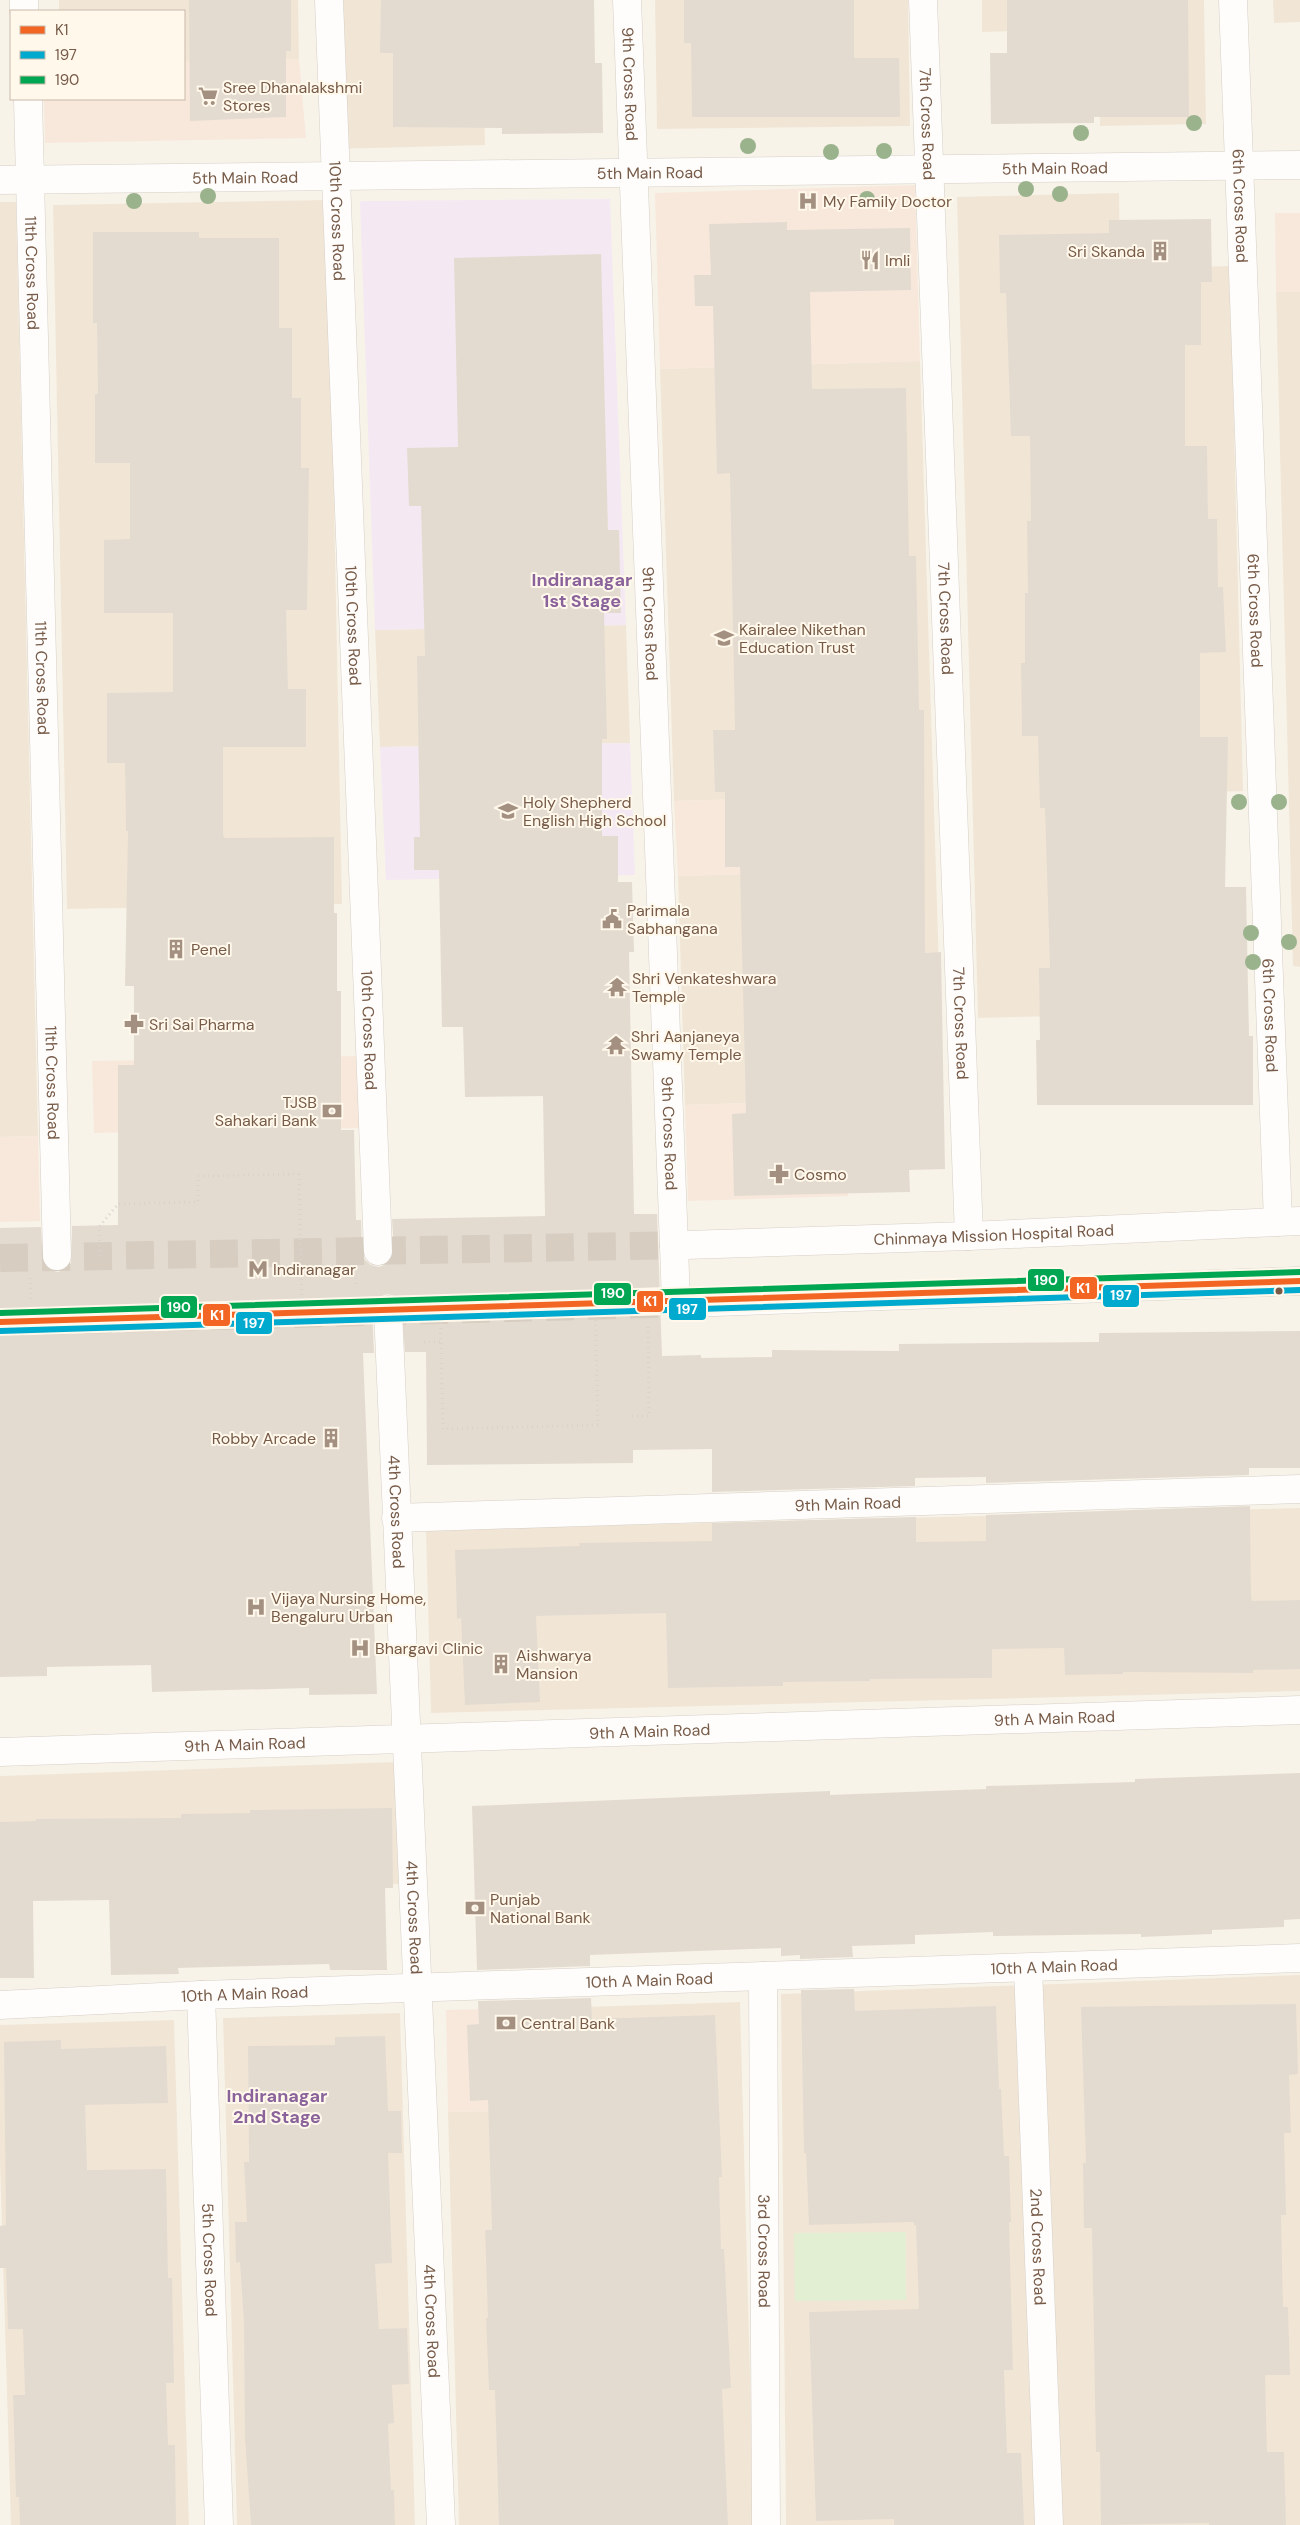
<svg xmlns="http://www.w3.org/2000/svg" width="1300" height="2525" font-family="'DM Sans',sans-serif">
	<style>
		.residential { fill: #f1e6d6 }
		.commercial { fill: #f8e8dc }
		.education { fill: #f4e9f2 }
		.green { fill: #e2efd3 }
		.building { fill: #e4dbd0 }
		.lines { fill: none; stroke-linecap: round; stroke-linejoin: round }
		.secondary-tunnel { stroke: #d7cdc1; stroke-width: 28; stroke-dasharray: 28 14; stroke-linecap: butt }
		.street-casing { stroke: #d6cfc6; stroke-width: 29 }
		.secondary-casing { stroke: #d7cfc6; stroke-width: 29 }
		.path { stroke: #dad2cb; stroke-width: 3; stroke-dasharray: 1 4; stroke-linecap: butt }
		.street { stroke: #fefdfc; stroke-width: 28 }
		.secondary { stroke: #fefdfc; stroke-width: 28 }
		.path-bridge { stroke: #dad2cb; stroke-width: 3; stroke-dasharray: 1 4; stroke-linecap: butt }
		.bus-1-casing { stroke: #fff8eb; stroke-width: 10 }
		.bus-2-casing { stroke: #fff8eb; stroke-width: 10 }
		.bus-3-casing { stroke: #fff8eb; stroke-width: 10 }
		.bus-1 { stroke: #f26522; stroke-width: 6 }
		.bus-2 { stroke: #00a9ce; stroke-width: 6 }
		.bus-3 { stroke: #00a651; stroke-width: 6 }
		.tree { fill: #9ab38c }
		.bus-dot { fill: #775b48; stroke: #fff8eb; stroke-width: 2 }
		.labels { text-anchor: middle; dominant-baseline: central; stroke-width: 4; stroke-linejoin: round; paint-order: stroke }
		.street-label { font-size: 16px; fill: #775b48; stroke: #fff8eb }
		.poi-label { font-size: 16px; fill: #775b48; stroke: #fff8eb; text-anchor: start }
		.neighbourhood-label { font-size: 18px; font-weight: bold; fill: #8b639b; stroke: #fff8eb }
		.line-badge { stroke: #fff8eb; stroke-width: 2 }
		.badge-label { font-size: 14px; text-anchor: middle; font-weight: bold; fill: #fff }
	</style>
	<rect width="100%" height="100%" fill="#f7f3e9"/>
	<g class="residential">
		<path d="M59 0H298L299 59 184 61V11H59Z"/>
		<path d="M332 0H481L485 145 336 149Z"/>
		<path d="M655 0H908L910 126 657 129Z"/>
		<path d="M982 0H1204L1206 124 1100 126 1098 29 982 32Z"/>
		<path d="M1273 0H1300V22L1274 23Z"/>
		<path d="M1119 193 1120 269 1230 266 1243 791 1142 794 1147 1014 978 1018 957 197Z"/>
		<path d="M328 200 342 904 67 909 53 205Z"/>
		<path d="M0 202H16L38 1136 0 1137Z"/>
		<path d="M1276 292H1300V967L1293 966Z"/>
		<path d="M920 361 943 1097 685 1105 678 876 822 872 820 797 674 801 660 369Z"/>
		<path d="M626 625 630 743 380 747 375 630Z"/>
		<path d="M1300 1508V1691L431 1713 426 1530Z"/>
		<path d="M395 1762 399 1884 0 1897V1776Z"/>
		<path d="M1300 1975V2525H786L781 1994Z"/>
		<path d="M740 2002 754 2525H459L448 2112 585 2109 583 2007Z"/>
		<path d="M400 2013 415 2525H237L223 2018Z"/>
		<path d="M174 2020 189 2525H11L0 2162V2025Z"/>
	</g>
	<g class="commercial">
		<path d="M299 59 306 138 45 143 44 99H184V61Z"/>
		<path d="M915 185 920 361 660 369 655 193Z"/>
		<path d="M1275 213H1300V292H1276Z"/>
		<path d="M820 797 823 872 678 876 674 801Z"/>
		<path d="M359 1056 361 1128 94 1133 92 1061Z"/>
		<path d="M845 1100 848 1196 688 1201 685 1105Z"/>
		<path d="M38 1136 40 1221 0 1222V1137Z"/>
		<path d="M583 2007 585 2109 448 2112 446 2010Z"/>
	</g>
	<g class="education">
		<path d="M610 199 626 625 375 630 360 201Z"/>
		<path d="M630 743 635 875 386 880 380 747Z"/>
	</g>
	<path class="green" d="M906 2232V2300L795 2301 794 2233Z"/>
	<g class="building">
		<path d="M189 0H291V51H286V117L190 121Z"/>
		<path d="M381 0H594L595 63H602L603 133 502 134V128L393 127V53H380Z"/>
		<path d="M684 0H854V58H899L900 117H692L691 43H684Z"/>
		<path d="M1007 0H1188L1189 117H1094V123L991 124 990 53H1007Z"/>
		<path d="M1211 219 1212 282H1201V345H1185V446H1207L1208 519H1217L1218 587H1223L1226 652 1200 653V737H1228L1225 887H1246L1249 1036H1253V1105H1037L1036 1040H1040L1039 968H1050L1045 808H1040L1038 736H1022L1021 663H1025V593H1028L1027 521H1031L1030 436H1011L1006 293H1000L999 235 1109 233V220Z"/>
		<path d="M787 222V230L910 228 911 290 810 292 812 389 906 388 909 556H916L919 710H924L925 953 941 952 945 1169 909 1170 910 1192 734 1196 732 1114 746 1113 740 867H725V792H715L713 730H735L730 473 717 474 713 306H695L694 275H711L709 224Z"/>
		<path d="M93 232H199V238H279V328H292V398H301V468H309L307 610H286L288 689H306V747H223V835L225 838 334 837V913H337V991H341V1130H354L356 1220H361L362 1252 365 1260 371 1265 379 1267 386 1264 392 1259 394 1250 392 1219 545 1216 543 1096 465 1097 463 1027H442L439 870H414V837H420L417 656H425L421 506H409L407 448 458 447 454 258 601 254 608 530H619L621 613H604L607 739H602V836H618V882H632L634 952H629L634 1214H657L662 1356 701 1355V1358L772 1357V1350L899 1351V1344L1099 1342V1333L1300 1331V1468H1249V1475L986 1483V1477L915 1478V1486L712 1492V1449L633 1450V1463L427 1465 426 1352H405L401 1302 395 1296 387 1294 379 1297 374 1303 372 1310 374 1353H363L377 1694 309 1695V1688L152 1692 151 1665 47 1667V1676L0 1677V1228L41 1227 43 1264 49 1269 58 1272 66 1269 71 1263 72 1226 118 1225V1065H134V986H125L128 831H126L125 763H107V693L173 692V613H104V540L130 539V463H95V394H98L97 323H93Z"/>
		<path d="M1250 1506 1251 1597 1252 1601 1300 1600V1669L1253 1670V1673L1123 1672V1674L1065 1675 1064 1648 992 1649V1678L870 1679V1681L783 1682V1686L668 1688 666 1613 576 1615 536 1616 540 1702 465 1705 461 1618 457 1619 455 1550 580 1546 579 1543 712 1541V1523L916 1517V1542L986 1541V1515Z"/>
		<path d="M1300 1773V1919L1284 1920V1927L1212 1930V1934L1141 1937V1934L993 1936V1932L915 1935V1944L852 1946 853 1957 800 1959V1955L781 1956V1948L590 1955V1966L477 1970 472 1806 830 1791V1795L907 1792 986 1789V1786L1135 1782V1779Z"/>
		<path d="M392 1808 393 1888H385L387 1970H330L329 1964 252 1966 178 1968 179 1974 111 1975 109 1900 33 1901 34 1978H0V1822L36 1821V1819L181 1818V1814L250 1813V1810Z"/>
		<path d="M854 1989 855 2011 996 2006 999 2089H1001L1004 2156H1009L1011 2222H1009L1013 2370H1004L1007 2453H1021L1024 2525H894V2519L816 2521 809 2312 919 2309 916 2225H914V2222L809 2225 806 2153H804L801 1990Z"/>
		<path d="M591 1998 592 2019 715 2015 722 2177H719L721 2249H724L731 2388 722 2389 728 2525H499L495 2390H489L486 2318H488L485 2230H492L488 2100 470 2101 467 2025 479 2024 478 2001Z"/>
		<path d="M1296 2004 1298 2074 1289 2075 1291 2133H1284L1286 2215H1281L1283 2307H1288L1290 2375H1265L1267 2452H1284L1286 2525H1209V2523L1101 2525 1100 2452H1096L1092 2228H1084L1083 2163H1086L1081 2007Z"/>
		<path d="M385 2036 388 2111H401L402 2153H388L392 2263 375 2264 379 2329 407 2328 409 2384 392 2385 394 2423 388 2424 391 2490H394L395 2525H251L245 2438 244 2323 240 2262 236 2263 235 2222H247L244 2162H249L248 2046 335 2045V2037Z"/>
		<path d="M61 2040V2049L166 2046 168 2103 85 2105 87 2170 166 2169 168 2278H172L174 2383H166L168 2445H175L176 2525H20L19 2497H16L13 2395H25L23 2329H8L6 2268H0V2226L6 2225 4 2042Z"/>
	</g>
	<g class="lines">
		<g class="secondary-tunnel">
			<path d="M0 1258 686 1245"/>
			<path d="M0 1322 688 1303"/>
		</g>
		<defs>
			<g id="street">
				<path d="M24 0V11"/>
				<path id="s1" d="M329 0 378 1251"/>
				<path id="s2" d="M627 0 674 1246"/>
				<path id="s3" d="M923 0 969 1236"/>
				<path id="s4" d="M1233 0 1278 1222"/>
				<path id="s5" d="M28 99 57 1256"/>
				<path id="s6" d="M0 180 1300 165"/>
				<path id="s7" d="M388 1310 441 2525"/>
				<path id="s8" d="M396 1518 1300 1489"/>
				<path id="s9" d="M0 1752 1300 1710"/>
				<path id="s10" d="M1028 1968 1049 2525"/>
				<path id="s11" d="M763 1976 766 2525"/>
				<path id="s12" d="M201 1995 219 2525"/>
				<path id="s13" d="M0 2005 201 1995 1300 1958"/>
			</g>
			<g id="secondary">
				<path id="s14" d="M686 1245 969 1236 1300 1221"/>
				<path d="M674 1246 676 1303"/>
				<path d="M688 1303 1300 1281"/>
			</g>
		</defs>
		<use href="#street" class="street-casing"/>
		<use href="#secondary" class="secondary-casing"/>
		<g class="path">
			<path d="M100 1256 99 1227 118 1204 198 1202V1176L299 1174"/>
			<path d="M30 1278 31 1300"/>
			<path d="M356 1278V1288"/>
			<path d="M440 1308 443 1429 598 1425"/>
			<path d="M424 1342H441"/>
			<path d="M632 1416H649L648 1325"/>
		</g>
		<use href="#street" class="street"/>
		<use href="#secondary" class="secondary"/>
		<path class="path-bridge" d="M299 1174 302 1301 595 1295 598 1425"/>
		<defs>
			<path id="bus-1" d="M0 1322 1300 1281"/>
			<path id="bus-2" d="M0 1331 1300 1290"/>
			<path id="bus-3" d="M0 1313 1300 1272"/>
		</defs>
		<use href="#bus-1" class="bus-1-casing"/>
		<use href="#bus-2" class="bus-2-casing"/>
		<use href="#bus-3" class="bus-3-casing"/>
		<use href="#bus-1" class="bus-1"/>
		<use href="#bus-2" class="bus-2"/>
		<use href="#bus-3" class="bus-3"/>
	</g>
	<g class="tree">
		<circle cx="1194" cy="123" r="8"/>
		<circle cx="1081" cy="133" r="8"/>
		<circle cx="748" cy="146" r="8"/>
		<circle cx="884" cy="151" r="8"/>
		<circle cx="831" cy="152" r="8"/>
		<circle cx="1026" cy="189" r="8"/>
		<circle cx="1060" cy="194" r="8"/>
		<circle cx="208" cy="196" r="8"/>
		<circle cx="867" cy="199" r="8"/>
		<circle cx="134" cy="201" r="8"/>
		<circle cx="1239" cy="802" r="8"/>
		<circle cx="1279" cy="802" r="8"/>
		<circle cx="1251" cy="933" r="8"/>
		<circle cx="1289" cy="942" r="8"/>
		<circle cx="1253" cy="962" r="8"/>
	</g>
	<defs>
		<symbol id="supermarket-bare" viewBox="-9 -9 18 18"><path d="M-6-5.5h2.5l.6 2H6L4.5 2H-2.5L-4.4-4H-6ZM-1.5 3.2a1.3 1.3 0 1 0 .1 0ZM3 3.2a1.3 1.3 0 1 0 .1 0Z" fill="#a49080" stroke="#fff8eb" stroke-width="2.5" paint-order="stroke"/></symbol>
		<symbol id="hospital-bare" viewBox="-9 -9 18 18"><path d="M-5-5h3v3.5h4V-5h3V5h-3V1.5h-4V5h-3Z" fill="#a49080" stroke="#fff8eb" stroke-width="2.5" paint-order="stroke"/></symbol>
		<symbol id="building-bare" viewBox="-9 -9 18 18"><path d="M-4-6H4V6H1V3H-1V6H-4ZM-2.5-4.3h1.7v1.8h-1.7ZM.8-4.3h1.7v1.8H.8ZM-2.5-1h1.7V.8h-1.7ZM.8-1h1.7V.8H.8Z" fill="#a49080" stroke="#fff8eb" stroke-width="2.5" paint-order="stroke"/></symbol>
		<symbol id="restaurant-bare" viewBox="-9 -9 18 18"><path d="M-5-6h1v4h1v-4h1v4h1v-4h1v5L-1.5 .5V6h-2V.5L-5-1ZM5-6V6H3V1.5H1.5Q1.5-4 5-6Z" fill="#a49080" stroke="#fff8eb" stroke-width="2.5" paint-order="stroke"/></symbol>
		<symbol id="university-bare" viewBox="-9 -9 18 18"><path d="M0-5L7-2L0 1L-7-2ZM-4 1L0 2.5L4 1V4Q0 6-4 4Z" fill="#a49080" stroke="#fff8eb" stroke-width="2.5" paint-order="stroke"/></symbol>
		<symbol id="school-bare" viewBox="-9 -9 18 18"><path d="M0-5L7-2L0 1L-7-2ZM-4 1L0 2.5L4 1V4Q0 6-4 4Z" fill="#a49080" stroke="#fff8eb" stroke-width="2.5" paint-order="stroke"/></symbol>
		<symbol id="civic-bare" viewBox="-9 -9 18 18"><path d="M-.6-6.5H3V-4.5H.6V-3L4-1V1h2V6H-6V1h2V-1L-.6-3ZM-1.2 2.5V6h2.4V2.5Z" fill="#a49080" stroke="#fff8eb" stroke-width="2.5" paint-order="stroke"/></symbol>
		<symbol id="temple-bare" viewBox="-9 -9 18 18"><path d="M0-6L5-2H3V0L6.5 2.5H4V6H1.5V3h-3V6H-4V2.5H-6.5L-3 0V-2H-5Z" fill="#a49080" stroke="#fff8eb" stroke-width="2.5" paint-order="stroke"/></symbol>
		<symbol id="pharmacy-bare" viewBox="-9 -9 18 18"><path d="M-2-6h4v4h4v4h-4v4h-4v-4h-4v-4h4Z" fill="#a49080" stroke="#fff8eb" stroke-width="2.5" paint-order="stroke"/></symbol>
		<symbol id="bank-bare" viewBox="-9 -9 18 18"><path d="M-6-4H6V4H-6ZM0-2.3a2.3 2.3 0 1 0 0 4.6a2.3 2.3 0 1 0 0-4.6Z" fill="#a49080" stroke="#fff8eb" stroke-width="2.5" paint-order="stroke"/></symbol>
		<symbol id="metro-bare" viewBox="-9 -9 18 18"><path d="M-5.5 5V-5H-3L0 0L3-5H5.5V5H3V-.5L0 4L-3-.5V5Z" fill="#a49080" stroke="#fff8eb" stroke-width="2.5" paint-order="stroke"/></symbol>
	</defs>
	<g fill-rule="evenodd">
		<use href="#supermarket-bare" x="194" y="82" width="28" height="28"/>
		<use href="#hospital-bare" x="794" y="187" width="28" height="28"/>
		<use href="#building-bare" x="1146" y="237" width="28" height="28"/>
		<use href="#restaurant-bare" x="856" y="246" width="28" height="28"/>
		<use href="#university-bare" x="710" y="624" width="28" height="28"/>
		<use href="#school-bare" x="494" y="797" width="28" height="28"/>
		<use href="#civic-bare" x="598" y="905" width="28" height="28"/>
		<use href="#building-bare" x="162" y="935" width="28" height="28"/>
		<use href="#temple-bare" x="603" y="973" width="28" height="28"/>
		<use href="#pharmacy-bare" x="120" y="1010" width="28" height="28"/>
		<use href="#temple-bare" x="602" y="1031" width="28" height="28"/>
		<use href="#bank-bare" x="318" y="1097" width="28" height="28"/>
		<use href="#pharmacy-bare" x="765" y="1160" width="28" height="28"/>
		<use href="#metro-bare" x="244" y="1255" width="28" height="28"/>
		<use href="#building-bare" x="317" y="1424" width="28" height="28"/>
		<use href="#hospital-bare" x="242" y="1593" width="28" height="28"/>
		<use href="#hospital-bare" x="346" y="1634" width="28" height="28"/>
		<use href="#building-bare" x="487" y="1650" width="28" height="28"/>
		<use href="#bank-bare" x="461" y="1894" width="28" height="28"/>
		<use href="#bank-bare" x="492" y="2009" width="28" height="28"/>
	</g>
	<circle class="bus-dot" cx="1279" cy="1291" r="4.5"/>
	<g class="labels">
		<g class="street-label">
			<text stroke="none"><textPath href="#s2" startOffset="84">9th Cross Road</textPath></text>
			<text stroke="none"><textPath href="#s3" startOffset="124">7th Cross Road</textPath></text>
			<text stroke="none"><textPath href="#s6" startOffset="1055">5th Main Road</textPath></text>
			<text stroke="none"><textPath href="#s6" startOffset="650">5th Main Road</textPath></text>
			<text stroke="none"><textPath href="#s6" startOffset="245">5th Main Road</textPath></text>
			<text stroke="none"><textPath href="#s4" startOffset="206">6th Cross Road</textPath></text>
			<text stroke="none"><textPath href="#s1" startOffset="221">10th Cross Road</textPath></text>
			<text stroke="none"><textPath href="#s5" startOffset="174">11th Cross Road</textPath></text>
			<text stroke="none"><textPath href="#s4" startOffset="611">6th Cross Road</textPath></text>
			<text stroke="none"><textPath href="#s3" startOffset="619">7th Cross Road</textPath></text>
			<text stroke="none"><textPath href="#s2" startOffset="624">9th Cross Road</textPath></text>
			<text stroke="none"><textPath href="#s1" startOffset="626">10th Cross Road</textPath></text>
			<text stroke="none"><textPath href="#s5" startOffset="579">11th Cross Road</textPath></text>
			<text stroke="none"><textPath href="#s4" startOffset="1016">6th Cross Road</textPath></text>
			<text stroke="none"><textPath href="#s3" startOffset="1024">7th Cross Road</textPath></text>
			<text stroke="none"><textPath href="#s1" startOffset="1031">10th Cross Road</textPath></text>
			<text stroke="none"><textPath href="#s5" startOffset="984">11th Cross Road</textPath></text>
			<text stroke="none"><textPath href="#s2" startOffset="1134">9th Cross Road</textPath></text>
			<text stroke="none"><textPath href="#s14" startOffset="308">Chinmaya Mission Hospital Road</textPath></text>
			<text stroke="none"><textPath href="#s8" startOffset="452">9th Main Road</textPath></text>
			<text stroke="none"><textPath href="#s7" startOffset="202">4th Cross Road</textPath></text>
			<text stroke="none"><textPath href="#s9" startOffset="1055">9th A Main Road</textPath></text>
			<text stroke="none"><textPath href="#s9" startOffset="650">9th A Main Road</textPath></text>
			<text stroke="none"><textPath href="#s9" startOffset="245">9th A Main Road</textPath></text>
			<text stroke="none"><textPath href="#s7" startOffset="608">4th Cross Road</textPath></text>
			<text stroke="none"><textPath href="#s13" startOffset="1055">10th A Main Road</textPath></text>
			<text stroke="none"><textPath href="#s13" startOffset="650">10th A Main Road</textPath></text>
			<text stroke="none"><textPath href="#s13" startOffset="245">10th A Main Road</textPath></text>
			<text stroke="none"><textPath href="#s10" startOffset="279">2nd Cross Road</textPath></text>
			<text stroke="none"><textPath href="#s11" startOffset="275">3rd Cross Road</textPath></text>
			<text stroke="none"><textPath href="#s12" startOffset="265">5th Cross Road</textPath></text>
			<text stroke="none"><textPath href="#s7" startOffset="1012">4th Cross Road</textPath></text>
		</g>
		<g class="poi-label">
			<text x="223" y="87">Sree Dhanalakshmi<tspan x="223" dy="18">Stores</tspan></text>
			<text x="823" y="201">My Family Doctor</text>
			<text x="1145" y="251" text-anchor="end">Sri Skanda</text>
			<text x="885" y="260">Imli</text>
			<text x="739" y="629">Kairalee Nikethan<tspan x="739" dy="18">Education Trust</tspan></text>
			<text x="523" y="802">Holy Shepherd<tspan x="523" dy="18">English High School</tspan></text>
			<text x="627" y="910">Parimala<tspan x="627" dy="18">Sabhangana</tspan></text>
			<text x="191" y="949">Penel</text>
			<text x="632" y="978">Shri Venkateshwara<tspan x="632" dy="18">Temple</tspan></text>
			<text x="149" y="1024">Sri Sai Pharma</text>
			<text x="631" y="1036">Shri Aanjaneya<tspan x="631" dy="18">Swamy Temple</tspan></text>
			<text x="317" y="1102" text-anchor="end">TJSB<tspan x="317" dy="18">Sahakari Bank</tspan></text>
			<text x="794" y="1174">Cosmo</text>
			<text x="273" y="1269">Indiranagar</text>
			<text x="316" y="1438" text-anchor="end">Robby Arcade</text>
			<text x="271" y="1598">Vijaya Nursing Home,<tspan x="271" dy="18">Bengaluru Urban</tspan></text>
			<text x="375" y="1648">Bhargavi Clinic</text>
			<text x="516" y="1655">Aishwarya<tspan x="516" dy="18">Mansion</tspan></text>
			<text x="490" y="1899">Punjab<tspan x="490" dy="18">National Bank</tspan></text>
			<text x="521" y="2023">Central Bank</text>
		</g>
		<g class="neighbourhood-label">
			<text x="582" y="580">Indiranagar<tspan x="582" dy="21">1st Stage</tspan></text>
			<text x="277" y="2096">Indiranagar<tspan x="277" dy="21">2nd Stage</tspan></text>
		</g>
	</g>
	<g class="line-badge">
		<rect x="1027" y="1268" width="38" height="24" rx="5" fill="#00a651"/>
		<rect x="1069" y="1276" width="29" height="24" rx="5" fill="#f26522"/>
		<rect x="593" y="1282" width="39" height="24" rx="5" fill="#00a651"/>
		<rect x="1102" y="1284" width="38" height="24" rx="5" fill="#00a9ce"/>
		<rect x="636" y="1290" width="28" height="23" rx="5" fill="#f26522"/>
		<rect x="160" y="1295" width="38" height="24" rx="5" fill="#00a651"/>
		<rect x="668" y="1297" width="39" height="24" rx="5" fill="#00a9ce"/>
		<rect x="202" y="1303" width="29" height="24" rx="5" fill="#f26522"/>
		<rect x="235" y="1311" width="38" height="24" rx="5" fill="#00a9ce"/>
	</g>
	<g class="badge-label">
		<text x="1046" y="1285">190</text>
		<text x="1083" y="1293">K1</text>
		<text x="613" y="1298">190</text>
		<text x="1121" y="1300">197</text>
		<text x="650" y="1306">K1</text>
		<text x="179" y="1312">190</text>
		<text x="687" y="1314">197</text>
		<text x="217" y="1320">K1</text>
		<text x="254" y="1328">197</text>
	</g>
	<rect x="10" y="10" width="175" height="90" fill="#fff8eb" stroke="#c9b9aa"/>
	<rect x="20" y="26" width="25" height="8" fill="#f26522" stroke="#c9b9aa"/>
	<text x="55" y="35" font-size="15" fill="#775b48">K1</text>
	<rect x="20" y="51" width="25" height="8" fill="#00a9ce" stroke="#c9b9aa"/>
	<text x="55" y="60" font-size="15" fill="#775b48">197</text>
	<rect x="20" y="76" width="25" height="8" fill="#00a651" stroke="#c9b9aa"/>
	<text x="55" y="85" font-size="15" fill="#775b48">190</text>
</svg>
